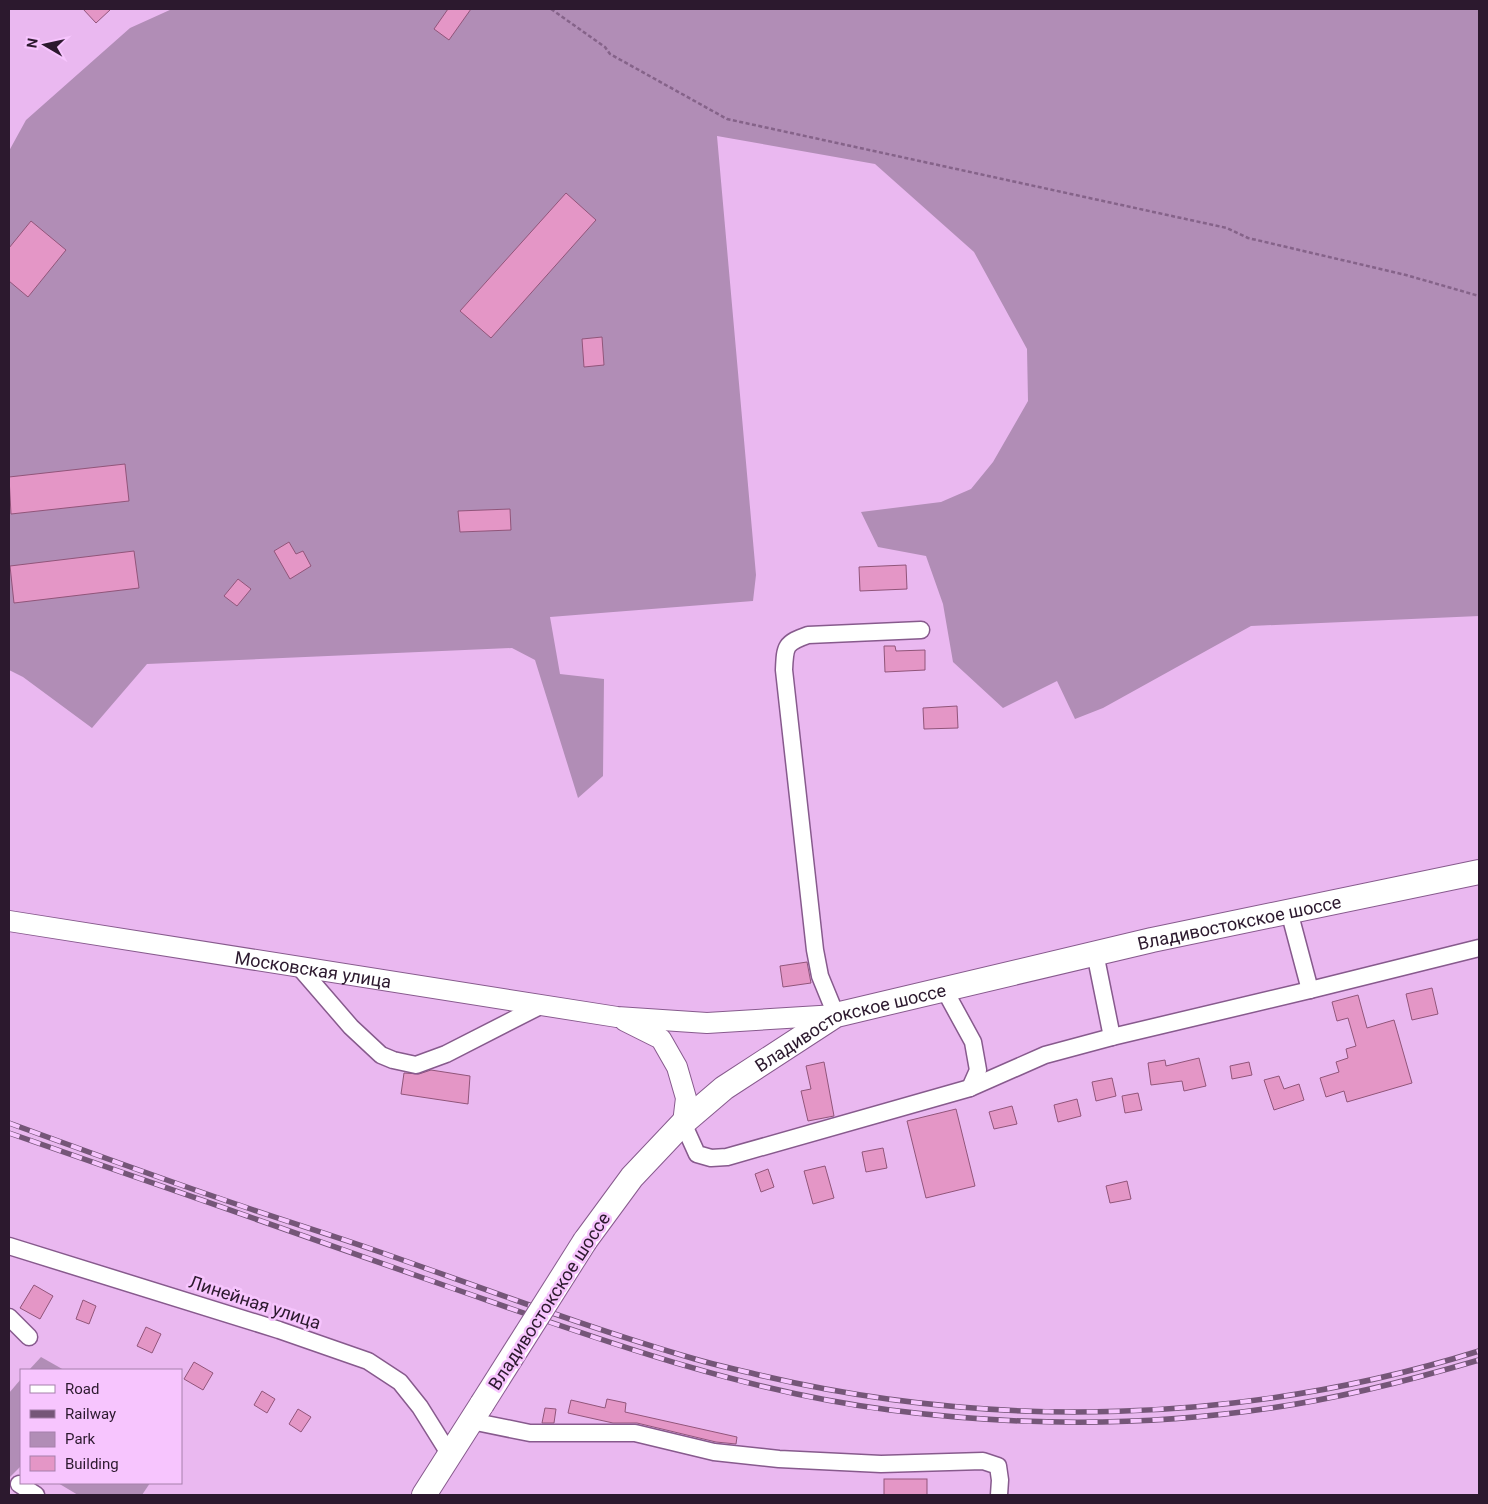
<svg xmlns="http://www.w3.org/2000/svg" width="1488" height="1504" font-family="Roboto,sans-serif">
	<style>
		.green { fill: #b18db6 }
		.building { fill: #e496c6; stroke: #91557a }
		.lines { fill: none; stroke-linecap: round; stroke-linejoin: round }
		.minor-casing { stroke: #875a8d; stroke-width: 19 }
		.major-casing { stroke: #875a8d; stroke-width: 22 }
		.highway-casing { stroke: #875a8d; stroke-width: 26 }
		.path { stroke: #856389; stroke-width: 2.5; stroke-dasharray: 4 2.5; stroke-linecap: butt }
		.minor { stroke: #fff; stroke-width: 16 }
		.major { stroke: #fff; stroke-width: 20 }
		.highway { stroke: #fff; stroke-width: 24 }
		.rail-casing { stroke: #755678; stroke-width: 5.5 }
		.rail { stroke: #f7c5fe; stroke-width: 4; stroke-dasharray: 11; stroke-linecap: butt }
		.highway-bridge-casing { stroke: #875a8d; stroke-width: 26; stroke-linecap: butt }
		.highway-bridge { stroke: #fff; stroke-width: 24 }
		.labels { text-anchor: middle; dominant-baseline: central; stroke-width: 5; stroke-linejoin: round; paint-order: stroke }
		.street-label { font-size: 18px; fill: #2c192e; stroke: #f7c5fe }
	</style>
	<rect width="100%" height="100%" fill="#eab8f0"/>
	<g class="green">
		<path d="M172 9H1479V616L1251 626 1103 708 1075 719 1057 681 1003 708 953 662 943 604 926 556 878 547 861 512 941 502 971 489 993 462 1028 401 1027 349 974 252 875 164 717 136 756 575 753 601 550 617 560 674 604 679 603 776 578 798 535 660 512 648 147 664 92 728 23 677 9 670V151L26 120 130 28Z"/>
		<path d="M41 1357 64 1370H29Z"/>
		<path d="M21 1379V1466L9 1478V1393Z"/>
		<path d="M58 1483H150L142 1495H78Z"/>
	</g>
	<g class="building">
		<path d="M83 9H111L96 23Z"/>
		<path d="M448 9H471L449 40 434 29Z"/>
		<path d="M566 193 596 220 491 338 460 311Z"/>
		<path d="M31 221 66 250 28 297 9 281V248Z"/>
		<path d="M602 337 604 365 584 367 582 339Z"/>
		<path d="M125 464 129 501 11 514 9 477Z"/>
		<path d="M510 509 511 530 460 532 458 511Z"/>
		<path d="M289 542 296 554 303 551 311 566 290 579 274 551Z"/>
		<path d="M134 551 139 588 14 603 10 566Z"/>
		<path d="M906 565 907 589 860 591 859 567Z"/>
		<path d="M238 579 251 589 237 606 224 596Z"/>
		<path d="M884 646H895L896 651 925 650V670L885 672Z"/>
		<path d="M957 706 958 728 924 729 923 708Z"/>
		<path d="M807 962 811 983 783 987 780 966Z"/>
		<path d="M1432 988 1438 1014 1412 1020 1406 994Z"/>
		<path d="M1358 995 1367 1028 1394 1020 1412 1083 1347 1102 1344 1091 1326 1097 1320 1078 1339 1072 1336 1062 1348 1058 1346 1049 1356 1046 1348 1018 1337 1021 1332 1002Z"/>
		<path d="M1199 1058 1206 1086 1184 1091 1182 1081 1151 1085 1148 1063 1165 1060 1166 1066Z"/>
		<path d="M824 1062 834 1116 808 1121 801 1091 811 1089 806 1066Z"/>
		<path d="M1249 1062 1252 1075 1232 1079 1230 1066Z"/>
		<path d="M431 1070 470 1076 468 1104 401 1094 404 1073 419 1074Z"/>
		<path d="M1279 1076 1284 1089 1299 1084 1304 1100 1274 1110 1264 1080Z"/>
		<path d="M1112 1078 1116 1096 1096 1101 1092 1082Z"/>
		<path d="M1138 1093 1142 1110 1125 1113 1122 1096Z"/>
		<path d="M1077 1099 1081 1116 1058 1122 1054 1105Z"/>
		<path d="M1012 1106 1017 1124 994 1129 989 1112Z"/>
		<path d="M956 1109 975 1186 926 1198 907 1121Z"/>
		<path d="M883 1148 887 1168 866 1172 862 1152Z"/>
		<path d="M825 1166 834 1198 813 1204 804 1171Z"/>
		<path d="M768 1169 774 1187 761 1192 755 1174Z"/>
		<path d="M1127 1181 1131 1199 1110 1203 1106 1186Z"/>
		<path d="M34 1285 53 1296 40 1319 20 1308Z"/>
		<path d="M83 1300 96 1306 89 1324 76 1319Z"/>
		<path d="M146 1327 161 1334 152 1353 137 1346Z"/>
		<path d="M194 1362 213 1373 203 1390 184 1379Z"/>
		<path d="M262 1391 275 1399 267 1413 254 1405Z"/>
		<path d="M607 1399 626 1403 625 1412 737 1437 736 1444 716 1442 637 1423H613L568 1413 571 1400 605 1408Z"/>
		<path d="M545 1408 556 1409 554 1423H542Z"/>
		<path d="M298 1409 311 1417 301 1432 289 1424Z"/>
		<rect x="884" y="1479" width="43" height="16"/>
	</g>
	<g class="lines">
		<defs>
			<g id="minor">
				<path d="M1289 911 1310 990"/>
				<path d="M1095 953 1112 1037"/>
				<path d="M300 968 351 1027 381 1055 393 1060 416 1065 446 1054 542 1005"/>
				<path d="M944 989 973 1042 978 1070 970 1088"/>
				<path d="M836 1015 820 976 815 950 784 670C785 646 785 643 808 635L921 630"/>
				<path d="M683 1123 697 1154 711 1158 727 1157 970 1088 1045 1055 1112 1037 1310 990 1479 948"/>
				<path d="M9 1246 279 1330 368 1361 400 1382 420 1407 450 1455"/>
				<path d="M9 1317 29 1337"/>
				<path d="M471 1421 530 1433H635L714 1452 779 1459 881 1464 983 1461 998 1466 1000 1480 999 1495"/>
				<path d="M19 1484 36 1495"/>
			</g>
			<g id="major">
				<path id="s1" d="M9 921 617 1017 707 1023 836 1015"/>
				<path d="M625 1021 661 1039 677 1067 686 1098 683 1123"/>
			</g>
			<g id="highway">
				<path id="s2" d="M585 1241 632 1177 683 1123 724 1088 836 1015 1152 940 1479 872"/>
				<path d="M424 1495 482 1404"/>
			</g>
		</defs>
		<use href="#minor" class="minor-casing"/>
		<use href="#major" class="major-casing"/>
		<use href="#highway" class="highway-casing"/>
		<path class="path" d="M551 9 605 47 610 54 727 119 1227 228 1248 238 1406 275 1479 296"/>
		<use href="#minor" class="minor"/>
		<use href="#major" class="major"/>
		<use href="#highway" class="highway"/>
		<defs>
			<g id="rail">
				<path d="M9 1123C86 1151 162 1179 239 1205 285 1221 332 1235 377 1251 483 1288 588 1328 695 1359 715 1365 735 1369 755 1374 993 1431 1245 1424 1479 1351"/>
				<path d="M9 1133C156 1184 302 1235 449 1287 593 1337 738 1391 890 1410 1016 1426 1144 1427 1271 1408 1341 1398 1411 1380 1479 1360"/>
			</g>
		</defs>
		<use href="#rail" class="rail-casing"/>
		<use href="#rail" class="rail"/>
		<defs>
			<path id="highway-bridge" d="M482 1404 585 1241"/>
		</defs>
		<use href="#highway-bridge" class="highway-bridge-casing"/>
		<use href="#highway-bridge" class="highway-bridge"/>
	</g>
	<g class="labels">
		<g class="street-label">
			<text stroke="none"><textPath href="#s2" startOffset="755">Владивостокское шоссе</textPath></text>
			<text stroke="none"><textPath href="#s1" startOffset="308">Московская улица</textPath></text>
			<text stroke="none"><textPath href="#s2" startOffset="350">Владивостокское шоссе</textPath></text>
			<text transform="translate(549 1301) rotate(-57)">Владивостокское шоссе</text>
			<text transform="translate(255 1302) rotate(18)">Линейная улица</text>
		</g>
	</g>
	<rect width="1488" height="1504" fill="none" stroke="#2c192e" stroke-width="20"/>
	<rect x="20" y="1369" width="162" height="115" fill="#f7c5fe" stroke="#a680ab"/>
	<rect x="30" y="1385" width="25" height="8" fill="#ffffff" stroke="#a680ab"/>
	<text x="65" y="1394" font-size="15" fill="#2c192e">Road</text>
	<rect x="30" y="1410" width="25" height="8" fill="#755678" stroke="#a680ab"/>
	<text x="65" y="1419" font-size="15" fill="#2c192e">Railway</text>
	<rect x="30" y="1432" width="25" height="15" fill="#b18db6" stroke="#a680ab"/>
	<text x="65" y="1444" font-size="15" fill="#2c192e">Park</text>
	<rect x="30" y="1456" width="25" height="15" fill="#e496c6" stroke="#a680ab"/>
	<text x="65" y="1469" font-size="15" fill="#2c192e">Building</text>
	<g transform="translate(45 45) rotate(279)" stroke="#f7c5fe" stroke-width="4" paint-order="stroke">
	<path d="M0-4L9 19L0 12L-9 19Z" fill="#2c192e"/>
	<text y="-8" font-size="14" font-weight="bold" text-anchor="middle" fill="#2c192e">N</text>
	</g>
</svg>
